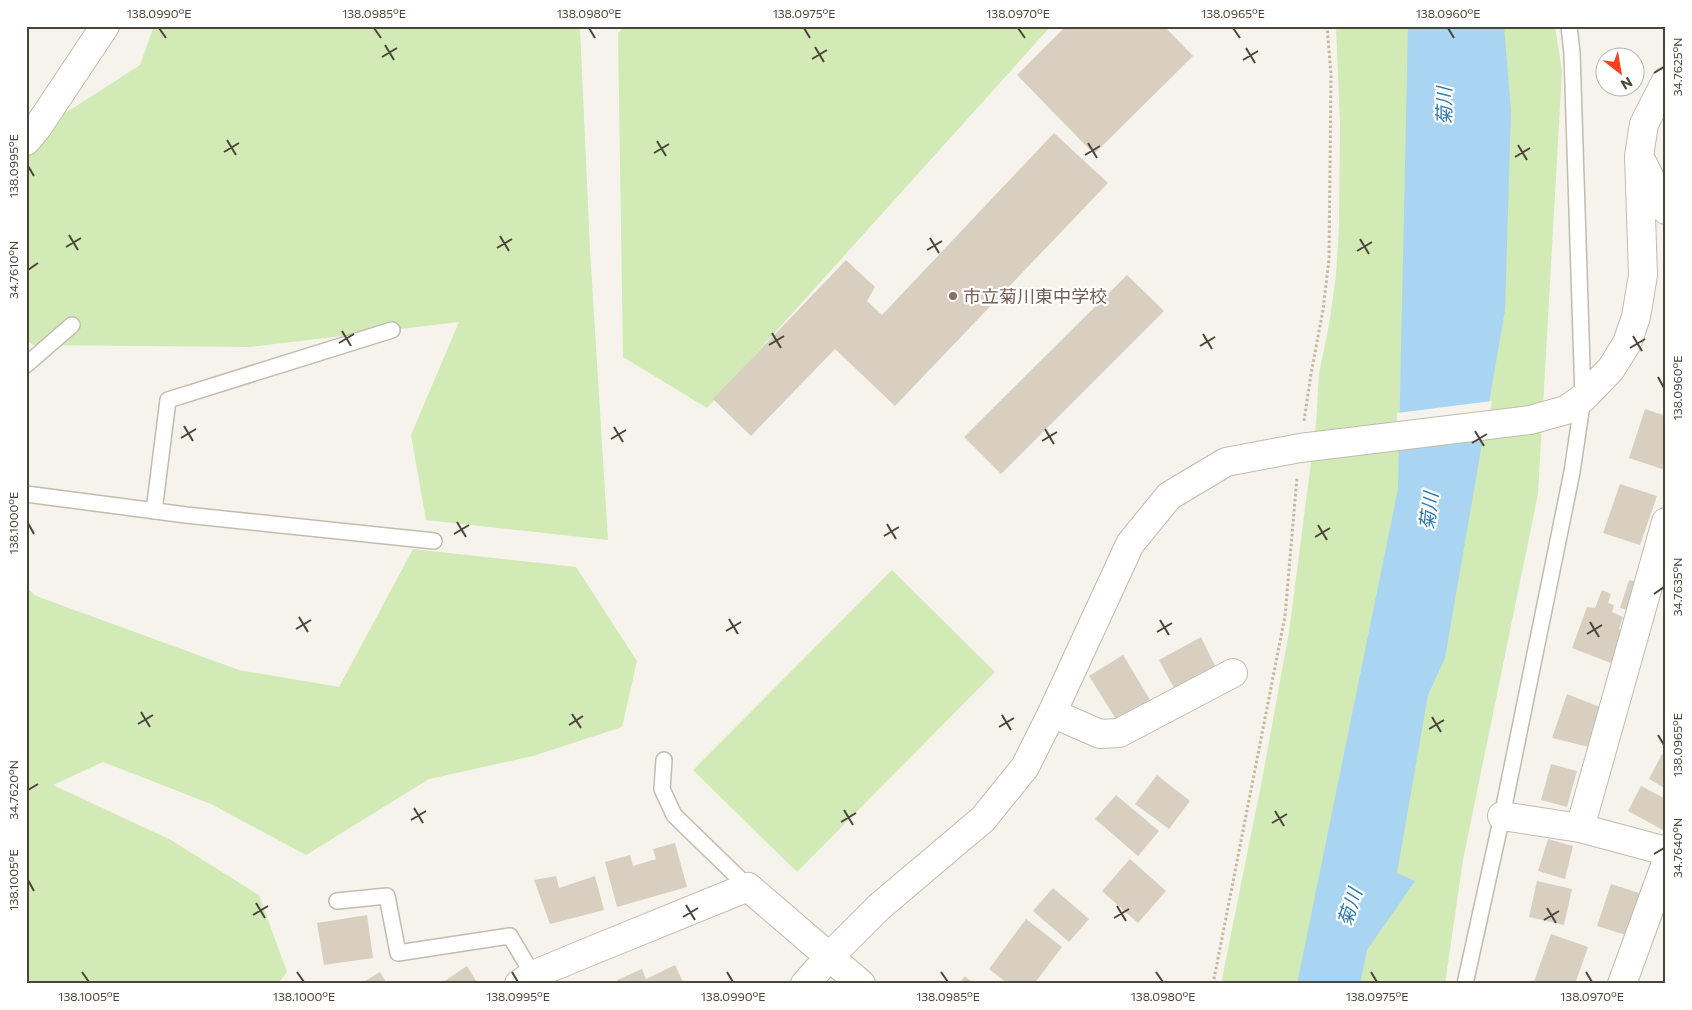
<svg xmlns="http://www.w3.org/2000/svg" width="1692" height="1010" font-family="Commissioner,'Noto Sans JP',sans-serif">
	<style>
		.green { fill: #d2eab5 }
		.water { fill: #a9d4f2 }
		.pier { fill: #f6f3ec }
		.building { fill: #d8cfc1 }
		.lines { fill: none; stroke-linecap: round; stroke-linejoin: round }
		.service-casing { stroke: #c2bbae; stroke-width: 18 }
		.minor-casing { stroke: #c2bbae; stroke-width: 30 }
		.path { stroke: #c4b79f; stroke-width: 3; stroke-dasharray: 2.5 2.5; stroke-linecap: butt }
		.service { stroke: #fff; stroke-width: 15 }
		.minor { stroke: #fff; stroke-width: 28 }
		.ticks { fill: none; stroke: #4b4439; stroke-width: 2 }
		.education-dot { fill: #8d6e63; stroke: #fff; stroke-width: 2 }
		.labels { text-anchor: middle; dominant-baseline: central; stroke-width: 4.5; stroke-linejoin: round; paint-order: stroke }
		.education-label { font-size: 18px; fill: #785e54; stroke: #fff; text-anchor: start }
		.water-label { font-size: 19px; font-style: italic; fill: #2e7ab2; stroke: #fff }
		.neatline { fill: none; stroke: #4b4439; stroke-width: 2 }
		.ticks-label { font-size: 12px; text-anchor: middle; fill: #4b4439 }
	</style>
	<rect width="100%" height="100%" fill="#f6f3ec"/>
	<g class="green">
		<path d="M154 26H582L580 28 590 250 608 540 426 520 411 435 459 322 250 347 33 345 26 340V159L32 152 50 123 140 65Z"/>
		<path d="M625 26H1051L707 408 623 357 618 33Z"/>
		<path d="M1336 26H1555L1562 71 1538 494 1463 860 1445 984H1221L1262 780 1289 632 1316 424 1319 374 1329 325 1336 275 1339 225 1340 123Z"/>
		<path d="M413 549 576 567 637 661 622 727 533 756 429 779 306 855 211 804 103 762 53 785 171 840 259 895 287 972 278 984H26V587L36 596 239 670 339 687Z"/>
		<path d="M892 570 995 672 797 872 693 770Z"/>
	</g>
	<path class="water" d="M1408 26H1504L1511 111 1505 310 1445 658 1428 695 1397 873 1415 881 1367 950 1360 984H1297L1398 489Z"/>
	<path class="pier" d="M1492 401 1485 437 1396 449 1397 413Z"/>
	<g class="building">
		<path d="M1066 26H1164L1193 56 1094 154 1017 75Z"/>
		<path d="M1054 133 1108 183 895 406 835 349 751 436 713 399 846 260 875 287 867 301 882 315Z"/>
		<path d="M1127 275 1164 311 1001 474 964 437Z"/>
		<path d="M1645 409 1666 416 1665 470 1629 458Z"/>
		<path d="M1620 484 1657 496 1640 545 1603 533Z"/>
		<path d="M1629 580 1640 583 1632 611 1620 608Z"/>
		<path d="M1602 590 1611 594 1608 603 1614 605 1612 612 1623 617 1619 629 1623 631 1611 663 1572 648 1587 607 1595 608Z"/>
		<path d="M1201 637 1216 668 1175 690 1159 660Z"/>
		<path d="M1123 655 1152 703 1119 724 1089 676Z"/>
		<path d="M1567 694 1600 707 1589 747 1552 738Z"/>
		<path d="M1662 754 1666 756V789L1649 779Z"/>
		<path d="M1551 764 1577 771 1567 807 1541 800Z"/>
		<path d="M1157 775 1190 801 1169 829 1135 804Z"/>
		<path d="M1641 786 1666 799V825L1663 830 1628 811Z"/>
		<path d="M1116 795 1159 831 1138 856 1095 819Z"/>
		<path d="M1548 839 1573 846 1565 879 1538 871Z"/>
		<path d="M675 843 687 887 617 907 605 862 630 855 633 866 656 859 653 849Z"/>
		<path d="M1130 859 1166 891 1138 923 1102 891Z"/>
		<path d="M556 876 559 888 595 876 604 910 550 924 534 880Z"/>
		<path d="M1537 881 1572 889 1564 925 1529 917Z"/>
		<path d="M1611 884 1642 894 1629 936 1597 926Z"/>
		<path d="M1053 888 1089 919 1069 942 1033 911Z"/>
		<path d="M367 915 373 958 324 965 317 923Z"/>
		<path d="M1026 919 1062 947 1034 984H1008L989 969Z"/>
		<path d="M1551 934 1588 947 1575 984H1533Z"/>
		<path d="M675 965 684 984H619L617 980 642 969 646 979Z"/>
		<path d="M467 966 478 984H440Z"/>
		<path d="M380 972 387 984H360Z"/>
		<path d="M965 976 974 984H959Z"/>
	</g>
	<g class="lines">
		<defs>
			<g id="service">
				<path d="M26 365 72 325"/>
				<path d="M26 494 186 515 434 541"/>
				<path d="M154 511 168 400 392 330"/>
				<path d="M664 760 662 789 674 815 748 887"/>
				<path d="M337 901 387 896 398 953 510 936 533 975"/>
				<path d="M1465 984 1502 816 1572 472 1583 398 1572 53 1569 26"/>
			</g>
			<g id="minor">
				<path d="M26 141 37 128 105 26"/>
				<path d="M1643 164 1666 210"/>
				<path d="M1052 713 1100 734 1119 733 1233 673"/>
				<path d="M1502 816 1580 828 1666 851"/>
				<path d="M1580 828 1666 522"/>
				<path d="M519 984 533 975 581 955 748 887 861 984"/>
				<path d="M805 984 830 956 879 907 983 819 1025 767 1052 713 1130 544 1169 496 1226 462 1300 448 1530 420 1566 410 1583 398 1611 369 1627 343 1636 317 1643 275 1639 156 1644 124 1666 81"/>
				<path d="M1622 984 1666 863"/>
			</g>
		</defs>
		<use href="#service" class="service-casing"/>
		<use href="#minor" class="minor-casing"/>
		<g class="path">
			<path d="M1304 421 1311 374 1323 310 1329 259 1331 75 1327 26"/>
			<path d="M1213 984 1285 616 1297 477"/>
		</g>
		<use href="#service" class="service"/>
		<use href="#minor" class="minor"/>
	</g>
	<path class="ticks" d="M159 28 166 38M374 28 381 38M589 28 595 38M804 28 810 38M1018 28 1025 38M1233 28 1240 38M1448 28 1454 38M385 45 394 60M815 47 824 62M1246 48 1255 63M382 57 397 48M812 59 827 50M1243 60 1258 51M1654 73 1664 67M227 140 236 155M657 141 666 156M1088 143 1097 158M1518 145 1527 160M224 152 239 143M654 153 669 144M1085 155 1100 146M1515 157 1530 148M28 166 34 176M69 235 78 250M500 236 509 251M930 238 939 253M1360 239 1369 254M66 247 81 238M497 248 512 239M927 250 942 241M1357 251 1372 242M28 270 38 263M342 331 351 346M772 333 781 348M1203 334 1212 349M1633 336 1642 351M339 343 354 334M769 345 784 336M1200 346 1215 337M1630 348 1645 339M1658 377 1664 388M184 426 193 441M614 427 623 442M1045 429 1054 444M1475 431 1484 446M181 438 196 429M611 439 626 430M1042 441 1057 432M1472 443 1487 434M457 522 466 537M28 523 34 534M887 524 896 539M1318 525 1327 540M454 534 469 525M884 536 899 527M1315 537 1330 528M1654 594 1664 587M299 617 308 632M729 619 738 634M1160 620 1169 635M1590 622 1599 637M296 629 311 620M726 631 741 622M1157 632 1172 623M1587 634 1602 625M141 712 150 727M572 714 581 728M1002 715 1011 730M1432 717 1441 732M138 724 153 715M569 725 583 716M999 727 1014 718M1429 729 1444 720M1658 735 1664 745M28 790 38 784M414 808 423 823M844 810 853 825M1275 811 1284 826M411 820 426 811M841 822 856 813M1272 823 1287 814M1654 854 1664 848M28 880 34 891M256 903 265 918M686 905 695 920M1117 906 1126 921M1547 908 1556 923M253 915 268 906M683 917 698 908M1114 918 1129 909M1544 920 1559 911M82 972 89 982M297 972 304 982M512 972 518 982M727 972 733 982M941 972 948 982M1156 972 1163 982M1371 972 1377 982M1586 972 1592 982"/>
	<circle class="education-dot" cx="953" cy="296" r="5"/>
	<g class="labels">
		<g class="education-label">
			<text x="963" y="296">市立菊川東中学校</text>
		</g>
		<g class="water-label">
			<text transform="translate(1443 106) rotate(-90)">菊川</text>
			<text transform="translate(1428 511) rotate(-83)">菊川</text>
			<text transform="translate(1349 907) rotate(-72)">菊川</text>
		</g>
	</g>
	<rect width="1692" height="1010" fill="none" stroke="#ffffff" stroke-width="55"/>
	<g transform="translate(1620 72) rotate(149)"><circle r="24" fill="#ffffff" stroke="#b7b4b0"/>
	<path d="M0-4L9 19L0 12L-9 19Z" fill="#fc3f1d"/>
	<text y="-8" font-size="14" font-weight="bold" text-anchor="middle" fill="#4b4439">N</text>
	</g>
	<rect x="28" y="28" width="1636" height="954" class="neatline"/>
	<g class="ticks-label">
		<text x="159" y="18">138.0990°E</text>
		<text x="374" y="18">138.0985°E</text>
		<text x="589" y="18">138.0980°E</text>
		<text x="804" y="18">138.0975°E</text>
		<text x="1018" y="18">138.0970°E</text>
		<text x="1233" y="18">138.0965°E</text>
		<text x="1448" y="18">138.0960°E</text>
		<text transform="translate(1678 67) rotate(-90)" y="4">34.7625°N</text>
		<text transform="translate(14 166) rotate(-90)" y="4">138.0995°E</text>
		<text transform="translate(14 270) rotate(-90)" y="4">34.7610°N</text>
		<text transform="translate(1678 388) rotate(-90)" y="4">138.0960°E</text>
		<text transform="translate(14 523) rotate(-90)" y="4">138.1000°E</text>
		<text transform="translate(1678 587) rotate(-90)" y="4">34.7635°N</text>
		<text transform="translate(1678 745) rotate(-90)" y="4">138.0965°E</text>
		<text transform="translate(14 790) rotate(-90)" y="4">34.7620°N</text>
		<text transform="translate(1678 848) rotate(-90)" y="4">34.7640°N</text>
		<text transform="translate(14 880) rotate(-90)" y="4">138.1005°E</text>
		<text x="89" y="1001">138.1005°E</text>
		<text x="304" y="1001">138.1000°E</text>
		<text x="518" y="1001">138.0995°E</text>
		<text x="733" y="1001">138.0990°E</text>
		<text x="948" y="1001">138.0985°E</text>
		<text x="1163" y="1001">138.0980°E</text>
		<text x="1377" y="1001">138.0975°E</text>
		<text x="1592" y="1001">138.0970°E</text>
	</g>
</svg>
